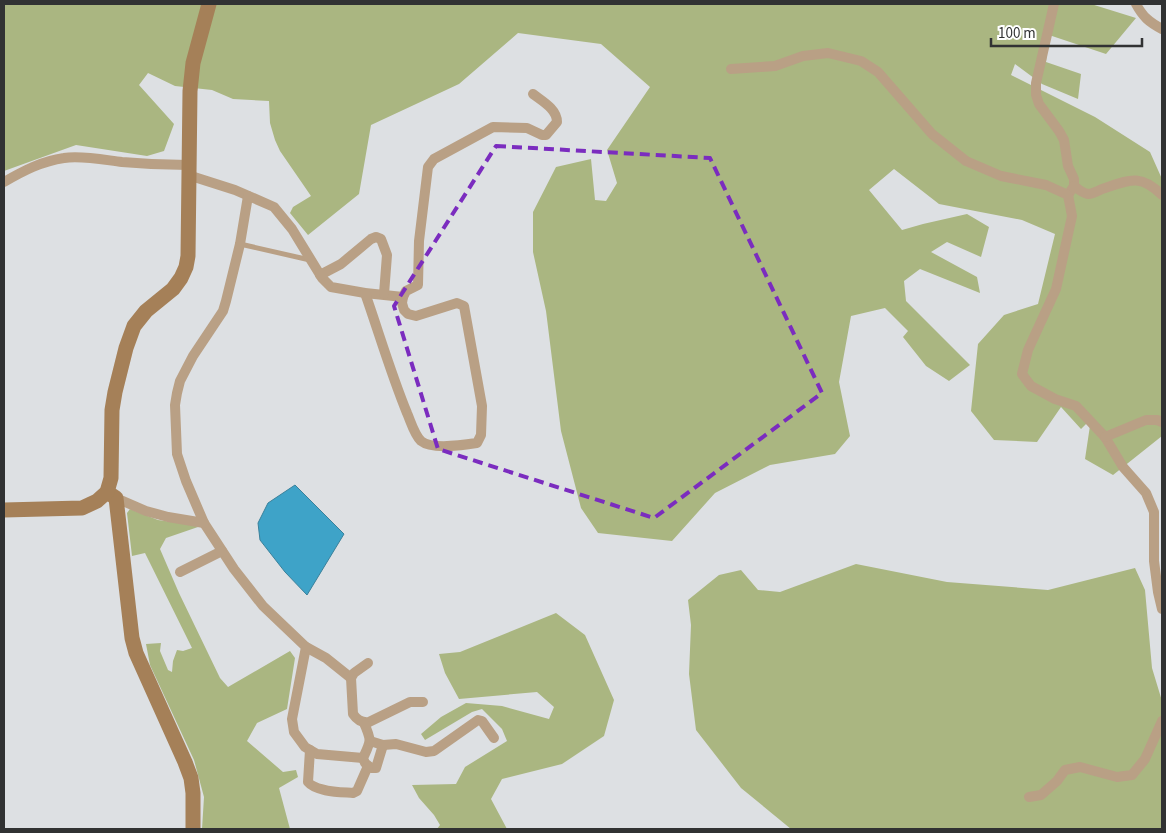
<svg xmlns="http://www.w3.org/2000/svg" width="1166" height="833" font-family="'Source Sans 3',sans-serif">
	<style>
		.green { fill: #aab681 }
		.water { fill: #3ea3c8; stroke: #3a819b }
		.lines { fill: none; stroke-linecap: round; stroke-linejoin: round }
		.lane { stroke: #b9a085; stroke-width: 5 }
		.street { stroke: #b9a085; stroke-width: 10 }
		.secondary { stroke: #a58058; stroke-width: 15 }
		.marked { fill: none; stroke: #7b2cbf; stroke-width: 4; stroke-dasharray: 10 6; stroke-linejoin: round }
	</style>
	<rect width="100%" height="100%" fill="#dde0e3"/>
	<g class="green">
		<path d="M4 4H1091L1136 18 1106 54 1049 35 1046 62 1081 74 1078 99 1042 84 1015 64 1011 75 1095 117 1150 152 1162 179V436L1113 475 1085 459 1091 419 1081 429 1061 407 1037 442 994 440 971 411 978 344 1004 315 1038 304 1055 234 1022 220 939 204 894 169 869 190 902 230 923 224 967 214 989 227 981 257 947 242 931 252 977 277 980 293 920 269 904 281 906 301 970 365 949 381 926 366 903 337 908 331 885 308 851 316 839 382 850 436 835 454 770 465 715 493 672 541 598 533 581 508 561 431 546 311 533 252V212L556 167 591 159 595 200 606 201 617 183 607 150 650 87 601 44 518 33 459 84 371 125 359 194 308 235 290 213 293 207 311 196 280 151 275 140 270 123 269 101 233 99 212 90 175 86 148 73 139 85 174 124 164 151 147 156 76 145 4 171Z"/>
		<path d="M130 509 158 520 194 525 198 527 166 538 160 549 179 593 220 678 228 687 290 651 295 658 287 709 257 723 247 741 283 772 296 770 298 777 279 788 290 829H202L204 797 194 760 150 665 146 644 161 643 160 651 168 670 172 672 173 661 177 650 183 651 192 648 145 553 132 556 127 513Z"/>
		<path d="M856 564 947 582 1048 590 1135 568 1145 590 1152 668 1162 701V829H791L741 788 696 730 689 674 691 625 688 600 719 575 741 570 758 590 780 592Z"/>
		<path d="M556 613 585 635 614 700 604 736 562 764 502 779 491 799 507 829H437L440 825 434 815 419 798 412 785 456 784 465 767 507 741 502 729 482 709 472 712 425 740 421 734 441 717 466 703 502 706 549 719 554 707 537 692 459 699 445 673 439 654 460 652Z"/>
	</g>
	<path class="water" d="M295 485 344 534 307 595 285 572 260 540 258 523 268 503Z"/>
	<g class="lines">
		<path class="lane" d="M240 244 310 260"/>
		<g class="street">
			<path d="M1054 4 1036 83V95L1039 104 1059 131 1064 140 1068 166 1074 179V186L1068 195"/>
			<path d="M1136 4C1143 17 1149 22 1162 29"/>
			<path d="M731 69 775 66 803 56 828 53 861 61 878 72 932 134 966 161 1001 176 1046 185 1068 195 1072 216 1056 289 1028 350 1022 374 1031 386 1055 399 1076 406 1105 437 1123 467 1146 493 1154 512V561L1158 592 1162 609"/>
			<path d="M188 175 235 190 274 207 292 229 322 278 331 287 365 293 403 297"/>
			<path d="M4 182C23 171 42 161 64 158 81 155 105 160 122 162 144 164 166 165 188 165"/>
			<path d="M1074 186C1078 189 1082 193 1088 194 1092 194 1098 191 1102 189 1129 180 1140 173 1162 195"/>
			<path d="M248 196 240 244 226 301 223 311 193 356 180 381 177 393 175 405 177 454 186 481 204 523 234 569 263 606 306 647 292 719 294 732 305 747 317 754 363 758"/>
			<path d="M320 275 341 264 371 239 376 237 381 239 387 255 384 294"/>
			<path d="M365 293C379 333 391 374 407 413 411 422 414 434 421 441 432 450 464 445 477 443L481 435 482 406 464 306 457 303 416 316 408 314 404 310 402 303 403 297 406 291 418 285 419 241 428 167 434 159 493 127 527 128 542 135H546L557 122C557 109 542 101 533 94"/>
			<path d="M1105 437 1146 420H1157L1162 422"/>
			<path d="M116 498 146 511 168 517 204 523"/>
			<path d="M180 572 222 551"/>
			<path d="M306 647 326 658 351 678"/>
			<path d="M368 663 354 673 351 678 353 714C357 720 362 723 369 722L410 702H423"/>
			<path d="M364 723C372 741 371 741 363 758L365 763 371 768H376L383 745"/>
			<path d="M370 741 383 745 396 744 426 752 434 751 478 720 482 721 494 738"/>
			<path d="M310 750 308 782C316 792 341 792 353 793L357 791 368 766"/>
			<path d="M1029 797 1041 795 1057 781 1065 770 1080 767 1117 777 1132 775 1145 759 1162 721"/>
		</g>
		<g class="secondary">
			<path d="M107 492 116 498 132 638 136 653 185 762 191 778 193 793V829"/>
			<path d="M4 510 82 508 97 501 107 492 111 478 112 410 115 392 126 348 134 326 146 311 173 289 181 278 186 267 188 256 190 91 193 63 209 4"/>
		</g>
	</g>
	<path class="marked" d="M496 146 710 158 822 393 654 518 438 449 394 306Z"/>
	<rect width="1166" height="833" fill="none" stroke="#313233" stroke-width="10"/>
	<path d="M991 38v8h151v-8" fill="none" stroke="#313233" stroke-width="2.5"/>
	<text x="998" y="38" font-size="15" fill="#313233" stroke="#ffffff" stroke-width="4" paint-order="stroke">100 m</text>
</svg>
